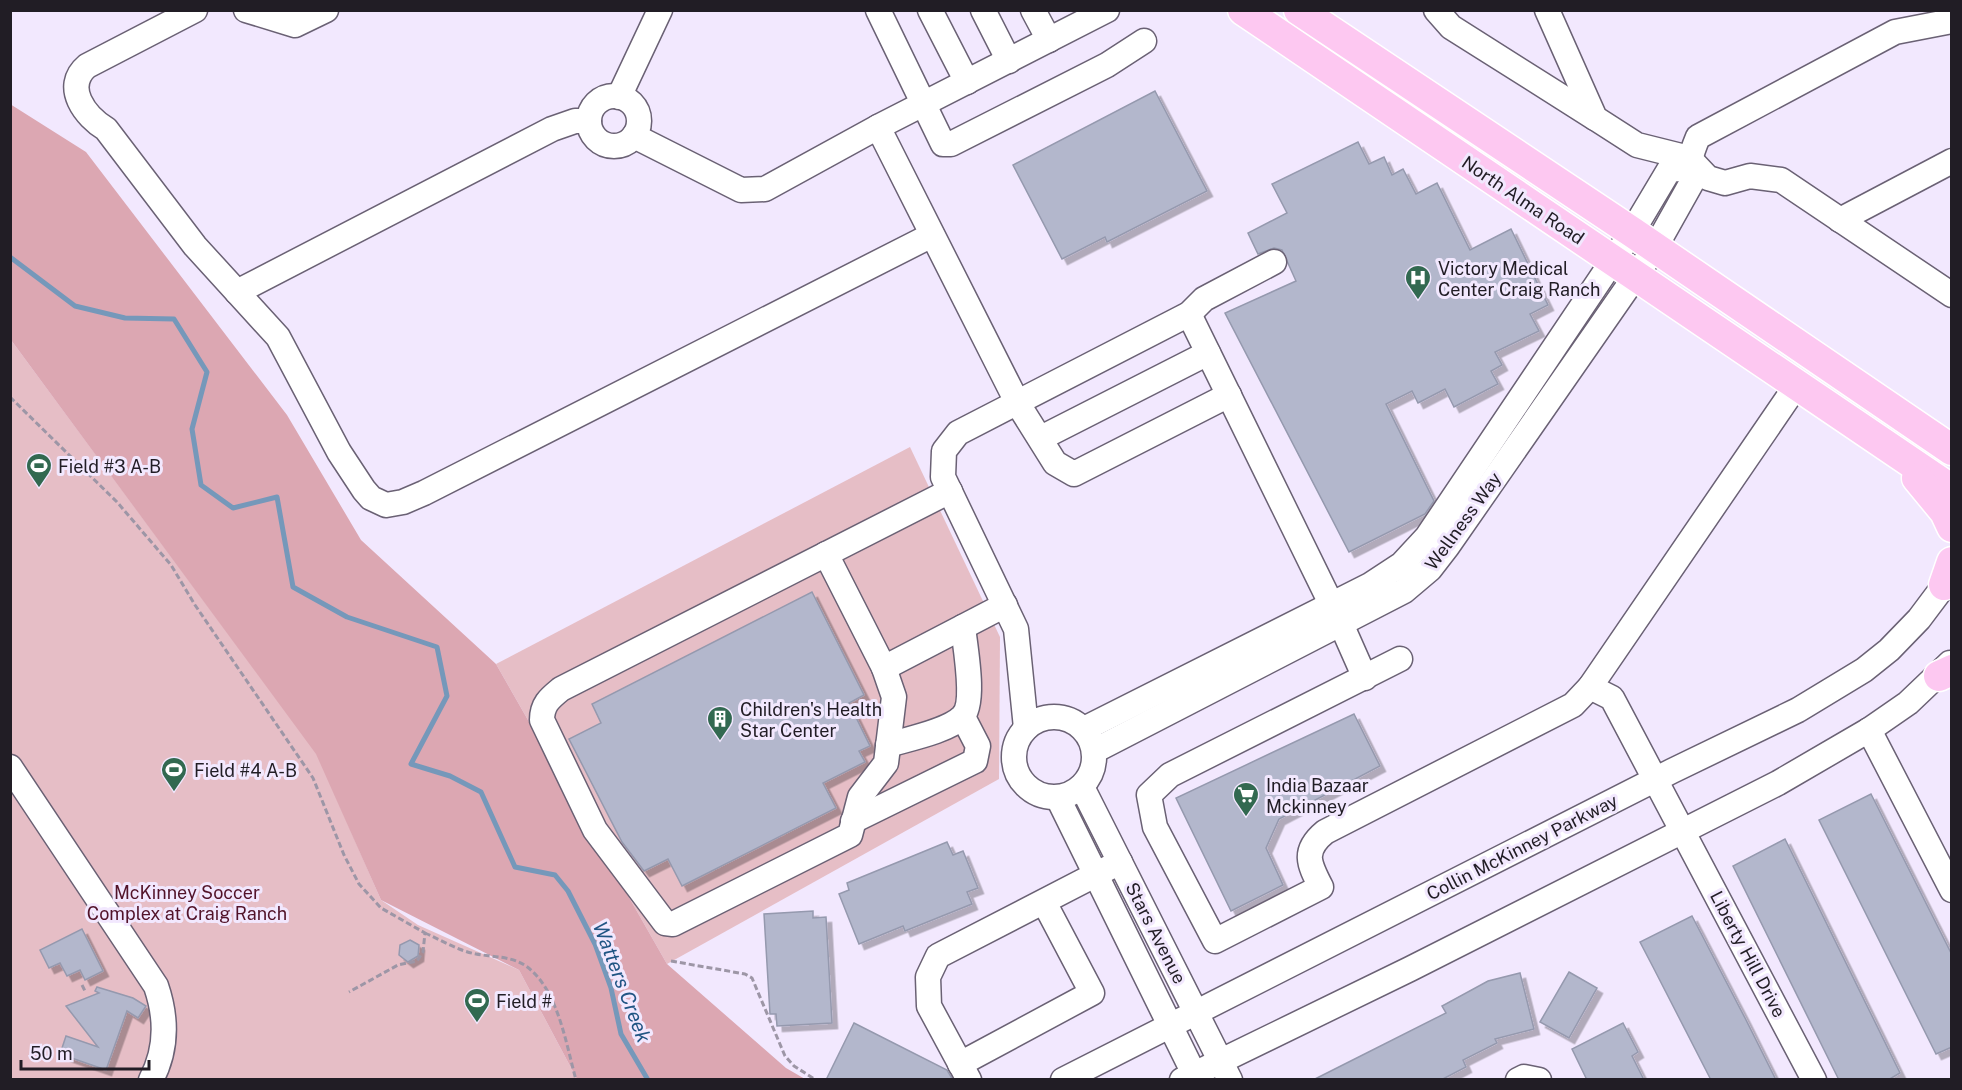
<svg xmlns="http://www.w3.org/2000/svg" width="1962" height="1090" font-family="'Public Sans',sans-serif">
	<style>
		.green { fill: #e6bec6 }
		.forest { fill: #dca7b2 }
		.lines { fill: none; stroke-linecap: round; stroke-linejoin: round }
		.stream { stroke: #7598ba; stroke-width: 5 }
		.building { fill: #b3b7cc; stroke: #9599ae; stroke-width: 1.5; filter: url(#shadow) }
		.minor-casing { stroke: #6a6174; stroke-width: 27 }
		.major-casing { stroke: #fff; stroke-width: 33 }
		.path { stroke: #9d96a6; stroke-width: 3; stroke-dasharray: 6 3; stroke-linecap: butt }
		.minor { stroke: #fff; stroke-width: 24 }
		.major { stroke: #fdc8f1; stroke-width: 30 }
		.labels { text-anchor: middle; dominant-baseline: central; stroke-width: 6; stroke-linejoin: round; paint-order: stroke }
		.street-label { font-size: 18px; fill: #211d25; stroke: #f2e8fe }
		.poi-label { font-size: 18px; fill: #211d25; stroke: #f2e8fe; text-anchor: start }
		.park-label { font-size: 18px; fill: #521329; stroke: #f2e8fe }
		.water-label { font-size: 20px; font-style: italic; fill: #215584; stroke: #f2e8fe }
	</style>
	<defs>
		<filter id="shadow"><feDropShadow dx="5.5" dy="5.5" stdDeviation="0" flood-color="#0004"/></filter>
	</defs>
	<rect width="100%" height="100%" fill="#f2e8fe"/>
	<g class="green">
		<path d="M11 340 317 754 381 900 418 925 519 970 577 1079H11Z"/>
		<path d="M910 447 1000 637 999 779 667 964 496 664Z"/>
	</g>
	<path class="forest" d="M10 104 86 152 287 415 361 540 496 664 667 964 786 1068 805 1079H577L519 970 381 900 316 754 11 340Z"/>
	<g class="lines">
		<path class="stream" d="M10 257 75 306 125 318 174 319 207 372 192 429 201 485 233 508 277 497 293 587 347 617 437 647 447 696 411 764 450 776 481 792 515 867 555 875 568 891 595 944 611 988 621 1034 648 1080"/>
	</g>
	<g class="building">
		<path d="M1155 91 1207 191 1107 242 1105 237 1062 259 1013 165Z"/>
		<path d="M1358 142 1369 164 1384 157 1392 175 1403 169 1416 194 1437 183 1470 250 1511 229 1548 305 1530 314 1539 331 1495 352 1502 365 1491 371 1498 384 1454 407 1445 389 1418 403 1412 391 1386 404 1434 501 1425 514 1349 552 1225 313 1296 281 1282 250 1274 248 1258 254 1248 233 1287 213 1272 184Z"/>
		<path d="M812 592 864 695 849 703 870 746 859 751 865 762 823 783 836 808 682 886 668 859 644 871 622 842 569 739 601 723 592 704Z"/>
		<path d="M1354 714 1380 766 1279 819 1266 848 1283 885 1231 911 1176 798Z"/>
		<path d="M1871 794 1952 955V1047L1936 1054 1819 820Z"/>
		<path d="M1785 839 1900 1073 1888 1080H1839L1733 866Z"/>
		<path d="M947 842 953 855 963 851 978 888 967 892 972 904 905 931 903 926 859 944 839 894 849 890 847 883Z"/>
		<path d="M813 911V918L826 917 832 1023 777 1026 776 1014H770L764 914Z"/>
		<path d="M1692 916 1745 1018 1776 1080H1711L1653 967 1640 942Z"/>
		<path d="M82 929 103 971 85 980 80 970 67 976 60 963 49 968 40 950Z"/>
		<path d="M410 940 419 945 418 956 408 962 399 955 400 945Z"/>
		<path d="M1569 972 1597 988 1569 1038 1540 1022Z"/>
		<path d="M1520 973 1534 1029 1495 1039 1497 1043 1463 1060 1466 1067 1441 1080H1313L1446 1013 1442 1006 1488 981Z"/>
		<path d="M97 987 133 998 146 1006 138 1018 127 1011 106 1070 60 1054 66 1036 98 1047 66 1006 99 993 95 991Z"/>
		<path d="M854 1023 947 1070 953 1080H826Z"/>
		<path d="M1623 1023 1638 1052 1632 1056 1644 1080H1587L1572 1049Z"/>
	</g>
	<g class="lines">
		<defs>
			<g id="minor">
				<path d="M195 10 87 66C62 87 86 117 106 129L195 246 278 337 339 452 364 490 371 498 386 505 403 502 424 493 932 235"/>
				<path d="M246 10 295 25 326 10"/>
				<path d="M878 10 943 144H951L1107 65 1144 41"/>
				<path d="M930 10 967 82"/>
				<path d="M983 10 1009 61"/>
				<path d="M1033 10 1049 40"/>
				<path d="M1436 10 1451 27 1595 118"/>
				<path d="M1547 10 1595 118 1637 145 1689 158 1708 178 1725 183 1750 176 1781 180 1952 295"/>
				<circle cx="614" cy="121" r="25"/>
				<path d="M619 97 660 10"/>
				<path d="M878 127 1018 404 1055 463 1074 474 1229 395"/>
				<path d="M634 136 741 190 765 189 878 127 1107 10"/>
				<path d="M1840 220 1952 161"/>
				<path d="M237 292 552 129 575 121H589"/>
				<path d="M1189 314 1342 626 1365 678"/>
				<path d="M1041 438 1208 353"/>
				<path d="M950 491 561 689C550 698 542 704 542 720L595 830 665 923 673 924 850 835 860 797 886 763 894 697 884 668 1005 605"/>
				<path d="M826 554 884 668"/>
				<path d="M1400 659 1170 775 1149 795 1155 827 1215 941 1321 887C1309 864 1302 851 1325 832L1573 705 1590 687 1796 386"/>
				<path d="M1590 687 1612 698 1814 1080"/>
				<circle cx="1054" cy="757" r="40"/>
				<path d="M1026 728 1016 629 943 477 944 451 958 433 1189 314 1204 299 1274 262"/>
				<path d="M1084 729 1370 585 1402 564 1427 537 1632 232 1669 170 1688 168"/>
				<path d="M1869 730 1952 890"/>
				<path d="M888 745C908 739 948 731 962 717 976 704 965 646 963 627"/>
				<path d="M1094 751 1404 591 1430 569 1447 547 1655 248 1692 182C1687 164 1691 154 1698 137L1895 32 1952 21"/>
				<path d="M10 767 156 986C167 1018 167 1050 151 1080"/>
				<path d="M1082 787 1230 1080"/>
				<path d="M1058 798 1197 1080"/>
				<path d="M853 821 975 761 978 746 963 717"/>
				<path d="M960 1064 1092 993 1044 902"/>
				<path d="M969 1080 929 1006 928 977 938 956 1120 862"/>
				<path d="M1063 1080 1672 771 1798 710 1864 670 1889 650 1919 619 1952 575"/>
				<path d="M1182 1080 1410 969 1778 783 1869 730 1908 703 1950 663"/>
				<path d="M1518 1080 1524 1077 1539 1080"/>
			</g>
			<g id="major">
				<path d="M1243 10 1952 490"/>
				<path d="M1299 10 1632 232 1952 450"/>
				<path d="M1917 478 1945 512 1952 527"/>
				<path d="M1944 585 1952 562"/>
				<path d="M1939 676 1952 670"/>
			</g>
		</defs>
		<use href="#minor" class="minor-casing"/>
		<use href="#major" class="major-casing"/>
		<g class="path">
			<path d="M10 397 117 502 171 565 195 605 313 778 344 855 359 884 381 908 425 933 423 952 417 961 398 965 349 992"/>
			<path d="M425 933C441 940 459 951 476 954 493 957 511 956 526 966 558 989 566 1044 576 1080"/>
			<path d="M671 961 745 974 752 978 785 1056 794 1066 816 1080"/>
			<path d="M82 985 85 991"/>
		</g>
		<use href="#minor" class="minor"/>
		<use href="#major" class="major"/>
	</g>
	<defs>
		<symbol id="hospital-pin" viewBox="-11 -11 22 30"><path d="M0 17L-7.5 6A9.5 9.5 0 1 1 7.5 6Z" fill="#326950" stroke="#f2e8fe"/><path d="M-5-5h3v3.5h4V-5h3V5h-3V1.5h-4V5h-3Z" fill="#fff"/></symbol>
		<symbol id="stadium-pin" viewBox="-11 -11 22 30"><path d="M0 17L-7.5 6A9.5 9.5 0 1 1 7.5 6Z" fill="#326950" stroke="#f2e8fe"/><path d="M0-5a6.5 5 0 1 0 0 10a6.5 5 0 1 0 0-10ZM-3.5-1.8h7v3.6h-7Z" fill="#fff"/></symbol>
		<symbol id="building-pin" viewBox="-11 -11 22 30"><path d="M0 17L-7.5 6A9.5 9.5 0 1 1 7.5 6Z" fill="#326950" stroke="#f2e8fe"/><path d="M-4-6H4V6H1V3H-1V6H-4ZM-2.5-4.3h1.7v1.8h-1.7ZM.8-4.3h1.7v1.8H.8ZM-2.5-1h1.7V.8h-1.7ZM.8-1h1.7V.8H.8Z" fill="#fff"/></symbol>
		<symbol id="supermarket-pin" viewBox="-11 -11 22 30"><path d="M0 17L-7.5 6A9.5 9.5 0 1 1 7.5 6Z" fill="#326950" stroke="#f2e8fe"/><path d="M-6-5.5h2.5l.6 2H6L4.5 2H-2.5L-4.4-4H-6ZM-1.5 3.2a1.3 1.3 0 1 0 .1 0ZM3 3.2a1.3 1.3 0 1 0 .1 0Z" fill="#fff"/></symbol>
	</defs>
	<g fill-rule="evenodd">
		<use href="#hospital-pin" x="1403" y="263" width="30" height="40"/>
		<use href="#stadium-pin" x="24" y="451" width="30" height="40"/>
		<use href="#building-pin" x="705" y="704" width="30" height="40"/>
		<use href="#stadium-pin" x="159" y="755" width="30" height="40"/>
		<use href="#supermarket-pin" x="1231" y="780" width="30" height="40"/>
		<use href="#stadium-pin" x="462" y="986" width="30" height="40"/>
	</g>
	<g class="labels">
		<g class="street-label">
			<text transform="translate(1523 200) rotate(34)">North Alma Road</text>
			<text transform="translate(1463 521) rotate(-54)">Wellness Way</text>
			<text transform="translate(1522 847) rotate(-27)">Collin McKinney Parkway</text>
			<text transform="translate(1156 933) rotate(63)">Stars Avenue</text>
			<text transform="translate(1748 954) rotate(62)">Liberty Hill Drive</text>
		</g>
		<g class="poi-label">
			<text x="1438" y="268">Victory Medical<tspan x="1438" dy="21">Center Craig Ranch</tspan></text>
			<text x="58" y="466">Field #3 A-B</text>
			<text x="740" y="709">Children's Health<tspan x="740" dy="21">Star Center</tspan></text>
			<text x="194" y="770">Field #4 A-B</text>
			<text x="1266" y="785">India Bazaar<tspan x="1266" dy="21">Mckinney</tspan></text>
			<text x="496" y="1001">Field #</text>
		</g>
		<g class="park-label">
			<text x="187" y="892">McKinney Soccer<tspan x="187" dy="21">Complex at Craig Ranch</tspan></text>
		</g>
		<g class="water-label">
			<text transform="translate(622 982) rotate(69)">Watters Creek</text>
		</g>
	</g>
	<rect width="1962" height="1090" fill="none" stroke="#211d25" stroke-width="24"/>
	<path d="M21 1060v9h128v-9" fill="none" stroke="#211d25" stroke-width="3"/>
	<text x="30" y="1060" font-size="18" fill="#211d25" stroke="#f2e8fe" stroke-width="4.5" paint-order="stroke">50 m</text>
</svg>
